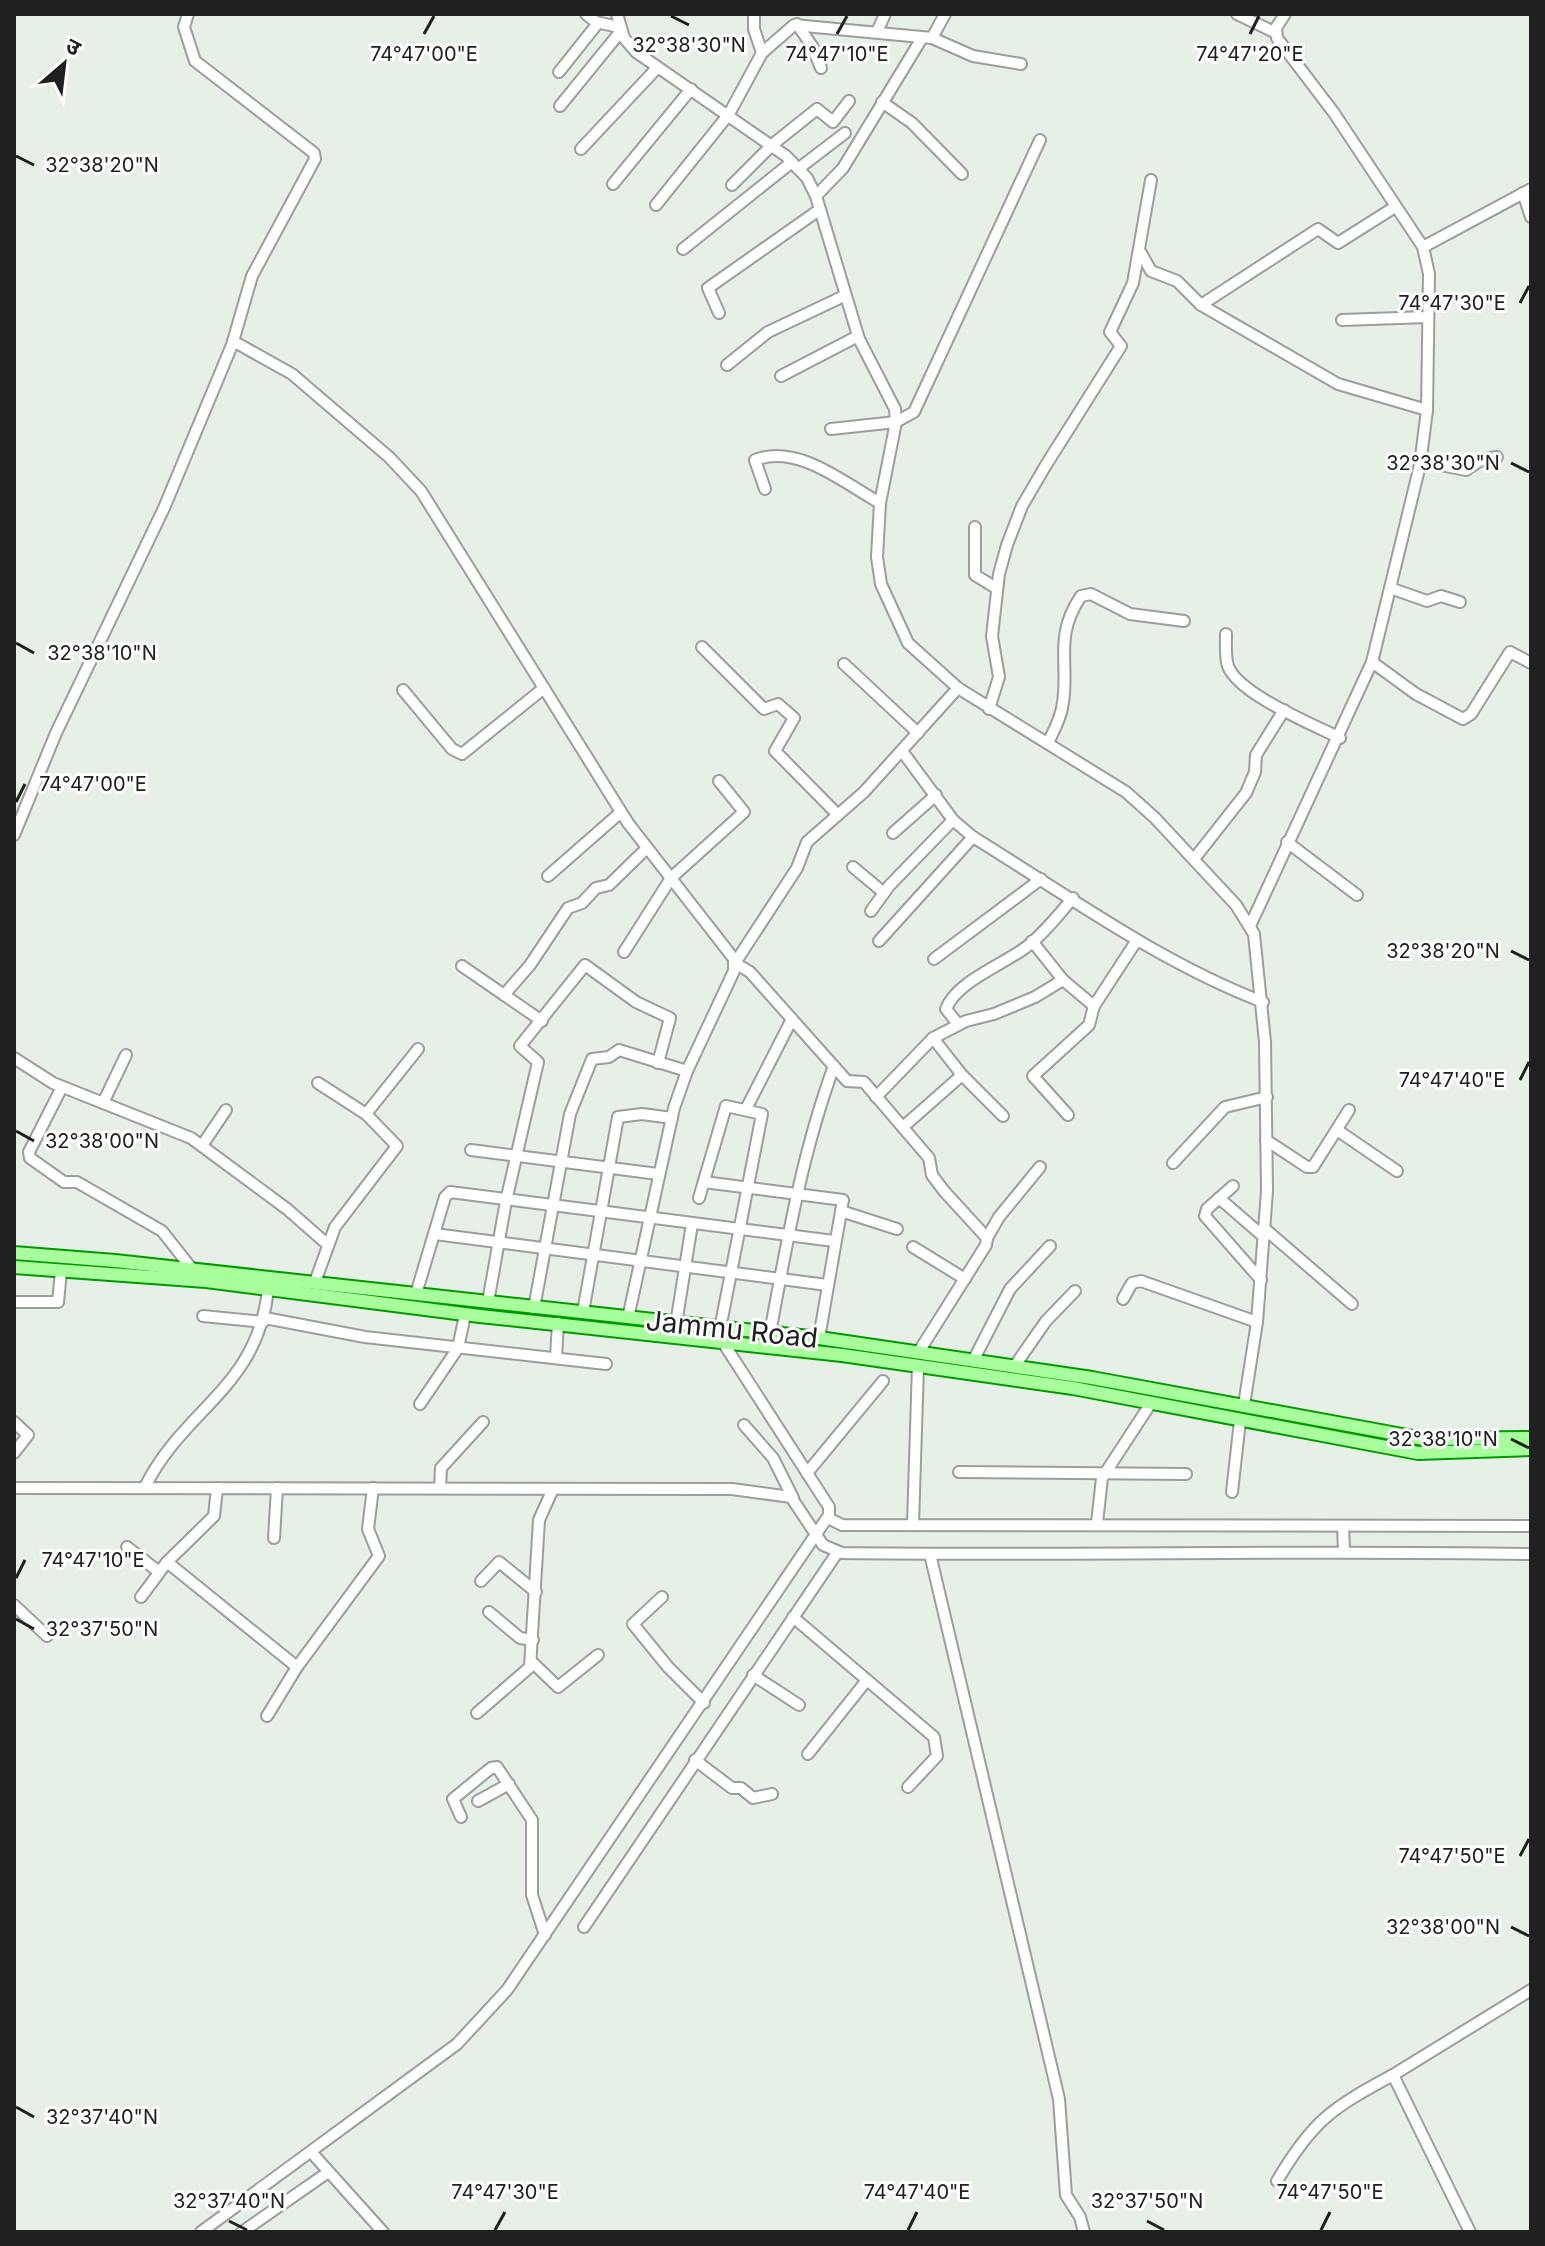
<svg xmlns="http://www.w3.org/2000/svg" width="1545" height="2246" font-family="Inter,'Noto Sans Devanagari',sans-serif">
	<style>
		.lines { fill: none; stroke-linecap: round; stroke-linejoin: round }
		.minor-casing { stroke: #9d9d9d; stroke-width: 14 }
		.major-casing { stroke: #019b00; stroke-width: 16 }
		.minor { stroke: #fff; stroke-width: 10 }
		.major { stroke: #a8fe9d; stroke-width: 12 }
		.ticks { fill: none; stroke: #202020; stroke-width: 3 }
		.labels { text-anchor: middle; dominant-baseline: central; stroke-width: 6; stroke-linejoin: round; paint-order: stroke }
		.street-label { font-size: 28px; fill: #202020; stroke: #fff }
		.ticks-label { font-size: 20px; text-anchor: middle; fill: #202020; stroke: #fff; stroke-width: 6; stroke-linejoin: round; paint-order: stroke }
	</style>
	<rect width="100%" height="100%" fill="#e6f0e6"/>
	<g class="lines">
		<defs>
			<g id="minor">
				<path d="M586 14 596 22 619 27"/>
				<path d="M617 14 624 38 636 52 786 156 807 178 816 196 859 339 895 409 896 422 880 503 877 557 881 584 908 643 958 688 1126 792 1155 818 1236 905 1254 934 1265 1042 1267 1191 1257 1322 1244 1405"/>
				<path d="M754 14V29L762 53"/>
				<path d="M1237 14 1276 33"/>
				<path d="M797 24 812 46 821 68"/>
				<path d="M877 32 885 14"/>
				<path d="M932 38 945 14"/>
				<path d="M559 72 598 23"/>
				<path d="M882 102 912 123 962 174"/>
				<path d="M560 106 621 31"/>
				<path d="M581 149 657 68"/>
				<path d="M798 169 845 133"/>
				<path d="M613 184 691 89"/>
				<path d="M732 185 772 145 817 109 833 122 849 101"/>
				<path d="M1523 193 1531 217"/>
				<path d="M816 196 843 168 922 38"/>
				<path d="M656 205 729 114 762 53 794 25 932 38 973 56 1021 64"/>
				<path d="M1423 247 1531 189"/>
				<path d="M683 249 792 162"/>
				<path d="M1141 253 1151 271 1177 281 1201 305 1338 384 1427 410"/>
				<path d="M1201 305 1318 229 1338 243 1395 207"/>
				<path d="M719 313 708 288 819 210"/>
				<path d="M1342 320 1428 317"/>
				<path d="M233 341 292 374 389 457 421 491 628 823 734 959V971L687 1071 674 1108 628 1318"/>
				<path d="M727 365 768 332 844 296"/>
				<path d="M781 376 858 336"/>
				<path d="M831 429 896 422 914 412 1040 140"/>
				<path d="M1420 461 1466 470 1481 460 1497 457"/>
				<path d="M765 489 755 460C797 443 844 483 880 503"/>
				<path d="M975 527V575L996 588"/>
				<path d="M1390 588 1427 601 1441 596 1460 602"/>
				<path d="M1226 634C1226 644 1225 657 1228 666 1238 694 1314 725 1340 738"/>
				<path d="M702 647 764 709 778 704 794 718 775 751 838 815"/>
				<path d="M1372 662 1416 694 1463 719 1471 714 1510 652 1531 663"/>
				<path d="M844 664 918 733"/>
				<path d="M403 690 452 749 462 754 544 688"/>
				<path d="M989 709 999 677 992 636 999 574 1007 545 1022 506 1046 465 1121 346 1110 332 1133 283 1151 180"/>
				<path d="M1048 743C1053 732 1060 720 1062 708 1071 666 1052 639 1081 596L1091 594 1130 614 1184 621"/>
				<path d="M902 751 953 820 973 837C1067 895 1159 962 1263 1002"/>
				<path d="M893 833 936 795"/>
				<path d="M14 835 56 733 164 508 232 345 252 276 315 159 314 153 195 61 184 27 188 14"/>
				<path d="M1287 842 1357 895"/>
				<path d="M1194 859 1246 793 1255 772 1256 755 1284 710"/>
				<path d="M853 867 884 893"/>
				<path d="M548 876 621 812"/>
				<path d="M871 911 889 886 953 820"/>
				<path d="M1250 926 1372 662 1420 465 1427 410 1429 274 1423 247 1334 113 1277 38 1276 28 1285 14"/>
				<path d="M879 941 973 837"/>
				<path d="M1032 941 1063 980 1094 1006"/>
				<path d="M624 952 671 878 744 812 719 781"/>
				<path d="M934 959 1041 879"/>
				<path d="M462 966 542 1021"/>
				<path d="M504 995 530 965 568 908 582 903 596 888 609 885 647 848"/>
				<path d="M958 1024 946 1009C956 982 1002 965 1025 948 1043 935 1058 915 1073 898"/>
				<path d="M933 1038 962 1075 1003 1116"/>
				<path d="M14 1058 53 1083 191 1138 287 1209 327 1244"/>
				<path d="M62 1087 29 1152 30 1158 64 1182H77L162 1231 192 1269"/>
				<path d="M876 1097 933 1038 966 1021 994 1014 1035 997 1063 980"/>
				<path d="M103 1103 126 1055"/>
				<path d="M746 1109 792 1019"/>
				<path d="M366 1114 418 1049"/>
				<path d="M1068 1115 1033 1076 1089 1025 1094 1006 1137 940"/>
				<path d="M903 1127 962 1075"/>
				<path d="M1337 1130 1397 1171"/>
				<path d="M1266 1140 1307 1167H1313L1349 1110"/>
				<path d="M203 1144 226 1110"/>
				<path d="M471 1150 658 1174"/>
				<path d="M1173 1163 1225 1107 1267 1097"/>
				<path d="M704 1182 843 1200 819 1338"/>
				<path d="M1233 1186 1207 1209 1205 1216 1261 1280"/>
				<path d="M1219 1198 1264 1237"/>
				<path d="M841 1211 897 1229"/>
				<path d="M1265 1229 1352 1304"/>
				<path d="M435 1234 827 1285"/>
				<path d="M987 1238 999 1217 1040 1167"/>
				<path d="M913 1247 965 1279"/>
				<path d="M315 1282 335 1227 397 1146 366 1114 318 1083"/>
				<path d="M416 1294 445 1197 450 1192 834 1241"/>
				<path d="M1123 1299 1132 1283 1141 1281 1257 1322"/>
				<path d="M14 1302H58L61 1271"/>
				<path d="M488 1302 506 1201 538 1062 520 1046 585 965 636 1002 670 1018 658 1063"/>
				<path d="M534 1308 570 1114 592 1059 609 1057 619 1050 687 1071"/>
				<path d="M583 1312 618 1117 642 1114 672 1118"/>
				<path d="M203 1316 263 1322"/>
				<path d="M265 1318 365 1337 606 1364"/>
				<path d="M676 1324 692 1224"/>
				<path d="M770 1333C787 1242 802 1153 834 1066"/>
				<path d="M918 1353 986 1245 987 1238 944 1191 932 1175 929 1158 864 1082 847 1081 750 972 735 963 797 868 807 842 864 792 958 688"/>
				<path d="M556 1357 558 1323"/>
				<path d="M973 1361 1010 1289 1050 1246"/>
				<path d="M1014 1367 1046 1321 1075 1291"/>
				<path d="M420 1404 458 1348 465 1315"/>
				<path d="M14 1422 28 1435 14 1453"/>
				<path d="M744 1425 773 1458 793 1498"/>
				<path d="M959 1472 1186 1474"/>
				<path d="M807 1473 883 1381"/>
				<path d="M145 1487C183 1409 258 1388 268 1289"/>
				<path d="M14 1488 732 1489 791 1497 823 1545 842 1553C1072 1556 1301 1550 1531 1554"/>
				<path d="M217 1488 214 1516 167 1562 297 1667 267 1716"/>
				<path d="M440 1488 441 1468 483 1422"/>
				<path d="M1232 1492 1240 1421"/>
				<path d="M828 1518 842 1525 1531 1526"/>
				<path d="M1097 1523 1102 1478 1151 1403"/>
				<path d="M913 1524 918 1366"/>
				<path d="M1343 1527 1344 1550"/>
				<path d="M274 1538 277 1488"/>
				<path d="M127 1547 159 1572"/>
				<path d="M930 1554 1059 2099 1066 2195 1080 2217 1084 2232"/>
				<path d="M481 1581 499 1562 536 1592"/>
				<path d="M141 1597 167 1562"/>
				<path d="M662 1597 633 1624 668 1667 704 1703"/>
				<path d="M14 1605 47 1636"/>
				<path d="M489 1612 520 1638 533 1640"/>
				<path d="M793 1617 934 1737 937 1756 908 1787"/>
				<path d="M532 1662 558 1687 598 1655"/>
				<path d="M297 1667 379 1556 368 1529 373 1488"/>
				<path d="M753 1675 799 1705"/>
				<path d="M477 1713 530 1667 539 1520 553 1489"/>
				<path d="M808 1754 867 1680"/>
				<path d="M695 1760 732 1788H741L753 1798 772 1794"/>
				<path d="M478 1801 509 1784"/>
				<path d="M461 1817 453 1799 491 1768 497 1767 532 1820V1895L545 1935"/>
				<path d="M584 1927 837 1553"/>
				<path d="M1393 2075 1531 1990"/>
				<path d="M312 2153 383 2232"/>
				<path d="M1277 2181C1313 2120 1332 2108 1393 2075L1470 2232"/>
				<path d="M201 2232 457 2044 507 1990 829 1515V1507L724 1344 720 1329 762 1114 726 1106 699 1198"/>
				<path d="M242 2232 327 2173"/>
			</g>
			<g id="major">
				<path d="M14 1253 115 1261 819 1338 1092 1378 1424 1439 1531 1438"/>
				<path d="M14 1267 206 1281 480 1316 842 1355 1073 1388 1418 1453 1531 1449"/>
			</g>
		</defs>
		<use href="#minor" class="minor-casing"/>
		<use href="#major" class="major-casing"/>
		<use href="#minor" class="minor"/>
		<use href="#major" class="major"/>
	</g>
	<path class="ticks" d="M671 16 689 25M424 34 434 16M837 34 847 16M1250 34 1259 16M16 156 34 165M1520 303 1529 286M1511 463 1529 472M16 643 34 653M16 802 25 784M1511 951 1529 960M1520 1080 1529 1062M16 1131 34 1141M1511 1439 1529 1448M16 1578 25 1560M16 1619 34 1629M1520 1856 1529 1839M1511 1927 1529 1936M16 2107 34 2117M229 2221 247 2230M1147 2221 1164 2230M495 2230 505 2212M908 2230 917 2212M1321 2230 1330 2212"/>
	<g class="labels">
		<g class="street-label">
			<text transform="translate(732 1329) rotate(6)">Jammu Road</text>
		</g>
	</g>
	<g class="ticks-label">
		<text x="689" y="52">32°38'30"N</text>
		<text x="424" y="61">74°47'00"E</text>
		<text x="837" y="61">74°47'10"E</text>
		<text x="1250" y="61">74°47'20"E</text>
		<text x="102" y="172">32°38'20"N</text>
		<text x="1452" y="310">74°47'30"E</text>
		<text x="1443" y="470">32°38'30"N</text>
		<text x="102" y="660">32°38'10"N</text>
		<text x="93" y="791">74°47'00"E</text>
		<text x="1443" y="958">32°38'20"N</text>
		<text x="1452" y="1087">74°47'40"E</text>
		<text x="102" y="1148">32°38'00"N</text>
		<text x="1443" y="1446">32°38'10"N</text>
		<text x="93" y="1567">74°47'10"E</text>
		<text x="102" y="1636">32°37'50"N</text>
		<text x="1452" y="1863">74°47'50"E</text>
		<text x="1443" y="1934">32°38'00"N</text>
		<text x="102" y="2124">32°37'40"N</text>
		<text x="505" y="2199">74°47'30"E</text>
		<text x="917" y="2199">74°47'40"E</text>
		<text x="1330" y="2199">74°47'50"E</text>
		<text x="229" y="2208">32°37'40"N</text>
		<text x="1147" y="2208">32°37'50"N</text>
	</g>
	<rect width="1545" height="2246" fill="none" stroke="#202020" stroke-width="32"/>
	<g transform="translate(64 64) rotate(28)" stroke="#ffffff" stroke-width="6" paint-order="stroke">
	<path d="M0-6L14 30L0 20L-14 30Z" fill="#202020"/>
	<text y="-12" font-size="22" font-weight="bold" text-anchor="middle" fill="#202020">उ</text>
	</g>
</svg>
